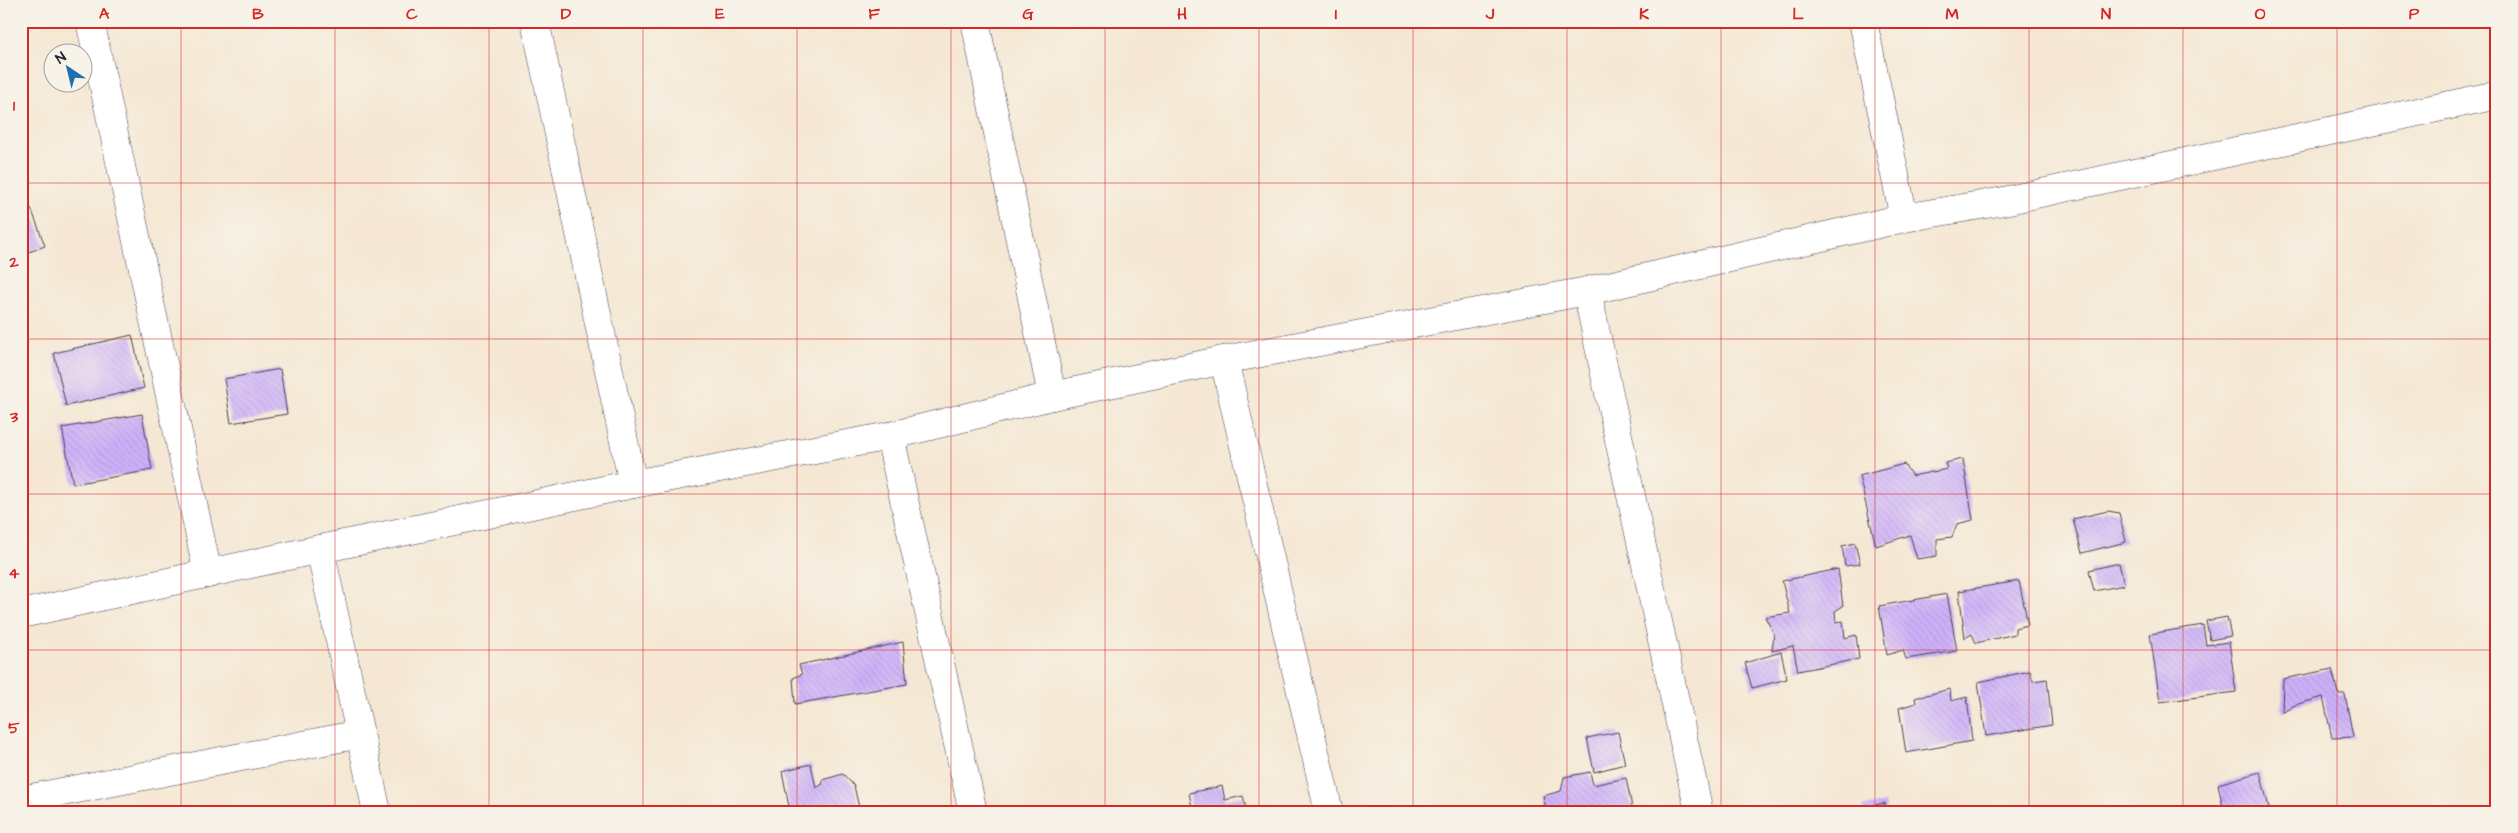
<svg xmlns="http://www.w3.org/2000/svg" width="2518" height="833" font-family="'Architects Daughter',sans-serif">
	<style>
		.building { fill: url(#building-back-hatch) }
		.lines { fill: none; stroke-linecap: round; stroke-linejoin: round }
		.street-casing { stroke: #424052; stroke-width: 29 }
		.street { stroke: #fff; stroke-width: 28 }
		.grid { fill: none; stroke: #d62828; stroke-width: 1; stroke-opacity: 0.55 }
		.neatline { fill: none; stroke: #d62828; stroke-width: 2 }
		.grid-label { font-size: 16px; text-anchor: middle; font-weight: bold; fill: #d62828 }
	</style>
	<defs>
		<pattern id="building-back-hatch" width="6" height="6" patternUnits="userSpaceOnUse" patternTransform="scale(1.25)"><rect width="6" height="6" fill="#cfb1fa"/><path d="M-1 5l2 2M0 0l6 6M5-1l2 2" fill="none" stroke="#b198d7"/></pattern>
	</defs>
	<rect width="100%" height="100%" fill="#f7f3e8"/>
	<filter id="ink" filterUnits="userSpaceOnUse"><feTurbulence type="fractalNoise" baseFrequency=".02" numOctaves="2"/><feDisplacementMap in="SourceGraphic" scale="10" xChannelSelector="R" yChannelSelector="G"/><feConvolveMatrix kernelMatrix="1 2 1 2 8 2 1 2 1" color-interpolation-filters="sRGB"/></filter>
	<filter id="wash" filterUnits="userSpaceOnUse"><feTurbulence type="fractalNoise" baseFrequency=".0096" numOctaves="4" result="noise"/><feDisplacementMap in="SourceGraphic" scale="20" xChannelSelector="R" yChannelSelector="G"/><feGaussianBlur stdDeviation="1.12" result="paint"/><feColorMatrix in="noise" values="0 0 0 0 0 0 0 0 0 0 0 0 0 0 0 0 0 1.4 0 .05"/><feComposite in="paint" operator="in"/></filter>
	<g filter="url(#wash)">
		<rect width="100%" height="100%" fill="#f5e7d3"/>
		<g id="blocks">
			<g class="building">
				<path d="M31 208 45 246 21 255V211Z"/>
				<path d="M132 335 144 388 66 406 54 353Z"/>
				<path d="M280 369 287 414 231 423 224 379Z"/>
				<path d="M142 414 152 470 73 484 62 428Z"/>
				<path d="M1963 459 1973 520 1957 524 1952 537 1937 539V556L1917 559 1910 535 1876 546 1859 476 1904 464 1912 476 1947 469 1945 463Z"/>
				<path d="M2108 511 2119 513 2126 542 2082 553 2073 519Z"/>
				<path d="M1855 543 1860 564 1845 566 1842 546Z"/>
				<path d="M2119 563 2124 585 2094 591 2089 570Z"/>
				<path d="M1838 569 1843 606 1835 611 1836 622 1843 621 1845 638 1856 635 1859 659 1798 671 1793 646 1772 651 1774 634 1765 617 1790 613 1782 581Z"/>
				<path d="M2019 581 2028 625 2015 628V634L1976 643 1972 634 1965 638 1959 591Z"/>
				<path d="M1947 594 1957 651 1906 659 1903 650 1887 655 1879 606Z"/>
				<path d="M2227 617 2231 636 2210 640 2206 621Z"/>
				<path d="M2203 625 2206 645 2229 642 2236 692 2160 702 2150 634Z"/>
				<path d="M903 642 907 684 795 704 793 678 802 674 799 665Z"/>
				<path d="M1781 652 1787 679 1752 688 1745 663Z"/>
				<path d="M2332 669 2338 694H2345L2353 737 2332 738 2323 697 2295 705 2282 713 2283 679Z"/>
				<path d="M2030 671 2033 681 2047 679 2052 725 1986 736 1978 682Z"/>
				<path d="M1950 689 1951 701 1967 697 1972 741 1906 753 1899 708 1916 703 1915 698Z"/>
				<path d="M1618 732 1625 764 1594 772 1587 738Z"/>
				<path d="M811 764 816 788 823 784 822 780 843 774 854 786 860 812H790L782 771Z"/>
				<path d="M1590 772 1593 785 1626 778 1633 812H1547L1543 796 1561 791 1564 777Z"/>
				<path d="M2260 772 2270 812H2224L2218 784Z"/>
				<path d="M1222 786 1225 800 1243 796 1247 812H1175L1192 807 1189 793Z"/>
				<path d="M1885 803 1887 812H1864L1863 807Z"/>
			</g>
		</g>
	</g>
	<g filter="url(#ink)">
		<use href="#blocks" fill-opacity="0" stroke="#424052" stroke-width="1"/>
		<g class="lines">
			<defs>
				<g id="street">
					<path d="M90 21 208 574"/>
					<path d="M535 21 633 484"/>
					<path d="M975 21 1052 396"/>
					<path d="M1863 21 1904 218"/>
					<path d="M1587 291 1699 812"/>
					<path d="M1224 360 1329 812"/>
					<path d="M890 436 973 812"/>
					<path d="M21 614 320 549"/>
					<path d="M21 800 360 734"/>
					<path d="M377 812 320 549 633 484 890 436 1052 396 1224 360 1587 291 1904 218 2004 201 2497 95"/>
				</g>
			</defs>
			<use href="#street" class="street-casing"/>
			<use href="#street" class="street"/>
		</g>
	</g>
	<path class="grid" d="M181 21V812M335 21V812M489 21V812M643 21V812M797 21V812M951 21V812M1105 21V812M1259 21V812M1413 21V812M1567 21V812M1721 21V812M1875 21V812M2029 21V812M2183 21V812M2337 21V812M21 183H2497M21 339H2497M21 494H2497M21 650H2497"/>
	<rect width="2518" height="833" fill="none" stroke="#f7f3e8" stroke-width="55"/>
	<g transform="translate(68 68) rotate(325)"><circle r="24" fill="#f7f3e8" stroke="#a29fa3"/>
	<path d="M0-4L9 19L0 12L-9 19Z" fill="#1f6fb2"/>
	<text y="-8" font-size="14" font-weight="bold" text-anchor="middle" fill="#22223b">N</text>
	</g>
	<rect x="28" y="28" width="2462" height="778" class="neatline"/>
	<g class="grid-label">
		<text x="104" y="19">A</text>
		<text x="258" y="19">B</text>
		<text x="412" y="19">C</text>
		<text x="566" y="19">D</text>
		<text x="720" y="19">E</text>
		<text x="874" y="19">F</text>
		<text x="1028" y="19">G</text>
		<text x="1182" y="19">H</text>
		<text x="1336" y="19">I</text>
		<text x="1490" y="19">J</text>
		<text x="1644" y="19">K</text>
		<text x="1798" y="19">L</text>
		<text x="1952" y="19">M</text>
		<text x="2106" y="19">N</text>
		<text x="2260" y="19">O</text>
		<text x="2414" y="19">P</text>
		<text x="14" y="111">1</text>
		<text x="14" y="267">2</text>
		<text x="14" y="422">3</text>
		<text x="14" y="578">4</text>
		<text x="14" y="733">5</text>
	</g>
</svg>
